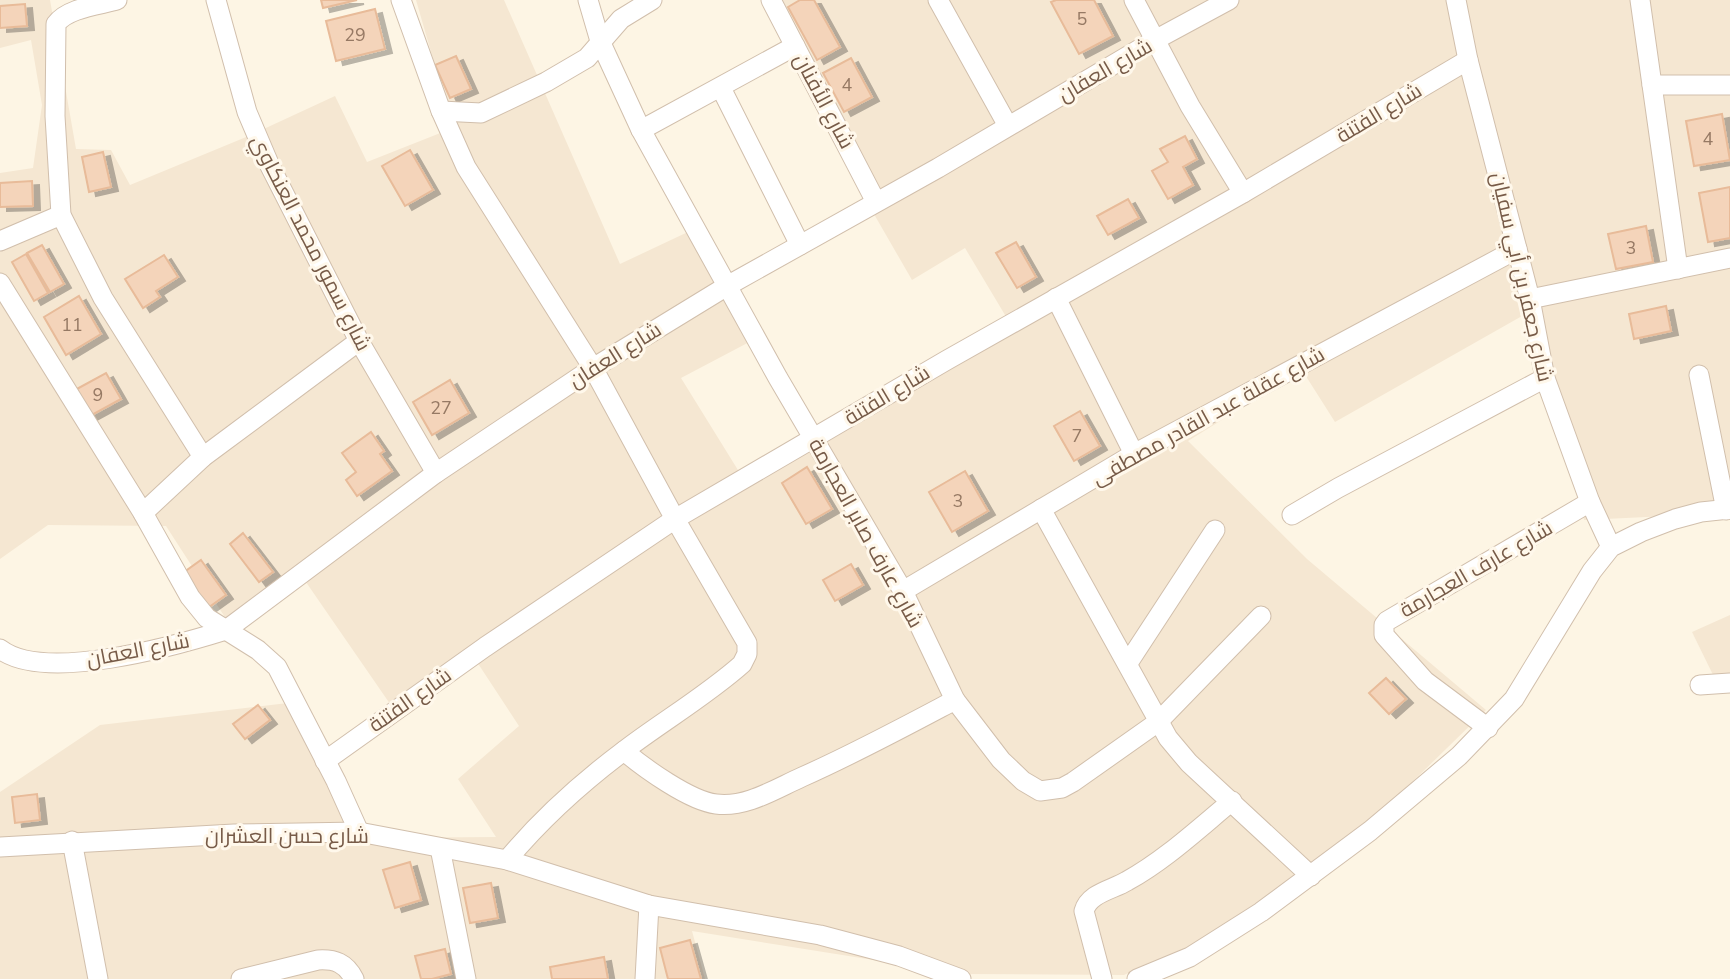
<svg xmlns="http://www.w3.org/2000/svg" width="1730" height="979" font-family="'Nunito Sans',Cairo,sans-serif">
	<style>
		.residential { fill: #f5e7d2 }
		.building { fill: #f4d4ba; stroke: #e8bb99; stroke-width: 2; filter: url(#shadow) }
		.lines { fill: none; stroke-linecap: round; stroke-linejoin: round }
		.minor-casing { stroke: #d1bfac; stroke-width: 21 }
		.minor { stroke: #fff; stroke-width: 19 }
		.labels { text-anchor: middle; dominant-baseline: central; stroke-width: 6; stroke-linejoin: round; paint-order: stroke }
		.number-label { font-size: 18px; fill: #967964 }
		.street-label { font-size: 21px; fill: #775b48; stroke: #fff8eb }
	</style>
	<defs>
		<filter id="shadow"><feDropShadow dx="7" dy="4" stdDeviation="0" flood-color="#0004"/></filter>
	</defs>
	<rect width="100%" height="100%" fill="#fdf5e4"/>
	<g class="residential">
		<path d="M0 0H50L76 149 111 150 130 185 251 135 335 96 367 162 453 128 416 0H504L620 264 690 231 755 339 681 378 746 483 1011 325 965 248 912 280 867 202 768 0H1730V513L1584 520 1531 311 1335 422 1302 370 1188 441 1307 559 1486 710 1287 904 1124 975 962 974 692 931 705 979H0V792L100 725 288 703 358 838 496 837 458 779 519 726 477 662 397 714 299 572 230 625 166 526 48 525 0 559V173L33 168 42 105 31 40 0 48Z"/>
		<path d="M1730 615V685L1719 687 1692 632Z"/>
	</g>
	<g class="building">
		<path d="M321 0H357L323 8Z"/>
		<path d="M800 0H814L840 47 817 60 788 7Z"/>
		<path d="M1056 0H1094L1113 36 1079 54 1051 2Z"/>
		<path d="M25 4 27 26 0 28V6Z"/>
		<path d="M375 9 385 49 336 61 326 21Z"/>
		<path d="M456 56 471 89 450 98 435 65Z"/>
		<path d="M851 58 872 97 844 112 823 73Z"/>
		<path d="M1722 114 1730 160 1694 166 1686 121Z"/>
		<path d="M1185 136 1197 159 1183 167 1193 185 1168 199 1152 171 1168 162 1160 149Z"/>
		<path d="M410 150 433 190 405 206 382 166Z"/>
		<path d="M103 152 111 187 89 192 82 157Z"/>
		<path d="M32 181 33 206 0 207V183Z"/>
		<path d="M1730 187V238L1708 242 1699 193Z"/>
		<path d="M1128 199 1139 218 1108 235 1097 216Z"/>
		<path d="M1646 226 1653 262 1616 269 1608 234Z"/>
		<path d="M1016 242 1036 277 1017 288 996 253Z"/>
		<path d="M42 245 64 284 50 292 27 253Z"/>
		<path d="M26 254 48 293 34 301 12 262Z"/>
		<path d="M164 255 178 277 156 291 160 297 143 308 125 279Z"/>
		<path d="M79 296 101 334 66 355 44 317Z"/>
		<path d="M1666 306 1671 331 1634 339 1629 314Z"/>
		<path d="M106 373 121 399 90 416 75 390Z"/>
		<path d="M450 380 469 413 432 435 413 402Z"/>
		<path d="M1080 411 1100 446 1074 461 1054 426Z"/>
		<path d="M371 432 384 451 380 454 392 471 357 496 346 480 356 472 342 453Z"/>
		<path d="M807 467 832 509 806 524 782 483Z"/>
		<path d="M965 471 988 511 952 532 929 492Z"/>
		<path d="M243 533 273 572 259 582 230 544Z"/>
		<path d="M201 560 226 595 205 610 180 575Z"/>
		<path d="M851 564 863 585 835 601 823 580Z"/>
		<path d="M1386 678 1406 699 1389 714 1369 693Z"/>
		<path d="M258 705 270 720 245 739 233 724Z"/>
		<path d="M37 794 40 820 15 823 12 797Z"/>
		<path d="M410 862 421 900 395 908 383 870Z"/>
		<path d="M491 883 498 918 470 923 463 888Z"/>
		<path d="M690 940 701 979H668L660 948Z"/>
		<path d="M445 949 451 974 432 979H421L415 956Z"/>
		<path d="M604 957 608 979H552L550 967Z"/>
	</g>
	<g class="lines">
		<defs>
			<g id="minor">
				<path d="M117 0C100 5 67 8 56 24L55 116 61 215 103 298 203 457"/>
				<path d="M216 0 247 112 270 166 359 341 436 473"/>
				<path d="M401 0 441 111 466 167 593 368 675 519 747 643V654L742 664C706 696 663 721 625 750 581 783 542 818 507 860"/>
				<path d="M588 0 600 41 641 130 778 378 903 591 955 700 1001 760 1023 781 1040 791 1062 788 1073 782 1158 722 1261 616"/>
				<path d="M771 0 876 202"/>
				<path d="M938 0 1008 126"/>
				<path d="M1134 0 1190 106 1243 193"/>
				<path d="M1456 0 1468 60 1530 299 1545 378 1590 502 1611 547"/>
				<path d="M1640 0 1678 269"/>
				<path d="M1652 85H1730"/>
				<path d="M721 88 800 245"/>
				<path d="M441 111 481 113 546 82 587 58 621 19 652 0"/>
				<path d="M641 130 795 46"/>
				<path d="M0 241 61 215"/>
				<path d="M0 283 143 513 190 597 207 618 258 650 277 667 336 781 359 832"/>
				<path d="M1056 298 1134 454"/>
				<path d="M1530 299 1730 258"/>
				<path d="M1699 375 1726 510"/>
				<path d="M1041 509 1168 738 1189 763 1311 876"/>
				<path d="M143 513 203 457 359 341"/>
				<path d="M1292 515 1338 488 1545 378"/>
				<path d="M903 591 1134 454 1517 249"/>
				<path d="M0 649C44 683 175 646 226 630L436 473 593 368 727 286 938 168 1155 40 1229 0"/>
				<path d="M1128 663 1215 530"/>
				<path d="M1700 685 1730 683"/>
				<path d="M1488 728 1425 681 1384 635V625L1387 621 1590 502"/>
				<path d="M624 751C644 768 690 801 716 804 746 808 775 789 802 777 854 754 904 727 955 700"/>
				<path d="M325 761 485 647 675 519 947 360 1243 193 1468 60"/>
				<path d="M72 841 98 979"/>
				<path d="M0 847 234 834 359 832 507 860 649 905 820 935 899 956 961 979"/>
				<path d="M440 848 466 979"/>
				<path d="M241 979 318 960C335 959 346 963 354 979"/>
				<path d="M645 979 649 905"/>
				<path d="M1102 979 1084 911C1089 893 1112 890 1127 881 1165 860 1198 829 1232 801"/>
				<path d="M1137 979 1190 957 1261 912 1370 831 1459 756 1514 699 1592 571 1611 547 1641 532 1675 519 1701 512 1730 509"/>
			</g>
		</defs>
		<use href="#minor" class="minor-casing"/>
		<use href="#minor" class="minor"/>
	</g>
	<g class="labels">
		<g class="number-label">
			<text x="1082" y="19">5</text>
			<text x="355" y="35">29</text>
			<text x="847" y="85">4</text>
			<text x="1708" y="139">4</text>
			<text x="1631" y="248">3</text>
			<text x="72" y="325">11</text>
			<text x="98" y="395">9</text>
			<text x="441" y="408">27</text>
			<text x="1077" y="436">7</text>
			<text x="958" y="501">3</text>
		</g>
		<g class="street-label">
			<text transform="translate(1105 70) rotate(-30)">شارع العفان</text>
			<text transform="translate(824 101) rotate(62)">شارع الأفنان</text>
			<text transform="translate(1379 113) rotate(-31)">شارع الفتنة</text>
			<text transform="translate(311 243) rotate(63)">شارع سمور محمد العنكاوي</text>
			<text transform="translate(1522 277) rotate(77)">شارع جعفر بن أبي سفيان</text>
			<text transform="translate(615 355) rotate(-32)">شارع العفان</text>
			<text transform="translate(887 395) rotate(-31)">شارع الفتنة</text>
			<text transform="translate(1208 416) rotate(-29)">شارع عقلة عبد القادر مصطفى</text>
			<text transform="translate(866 533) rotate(61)">شارع عارف صابر العجارمة</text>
			<text transform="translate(1476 569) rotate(-30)">شارع عارف العجارمة</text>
			<text transform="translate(138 650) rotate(-11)">شارع العفان</text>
			<text transform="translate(410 700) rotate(-35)">شارع الفتنة</text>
			<text x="287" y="836">شارع حسن العشران</text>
		</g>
	</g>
</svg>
